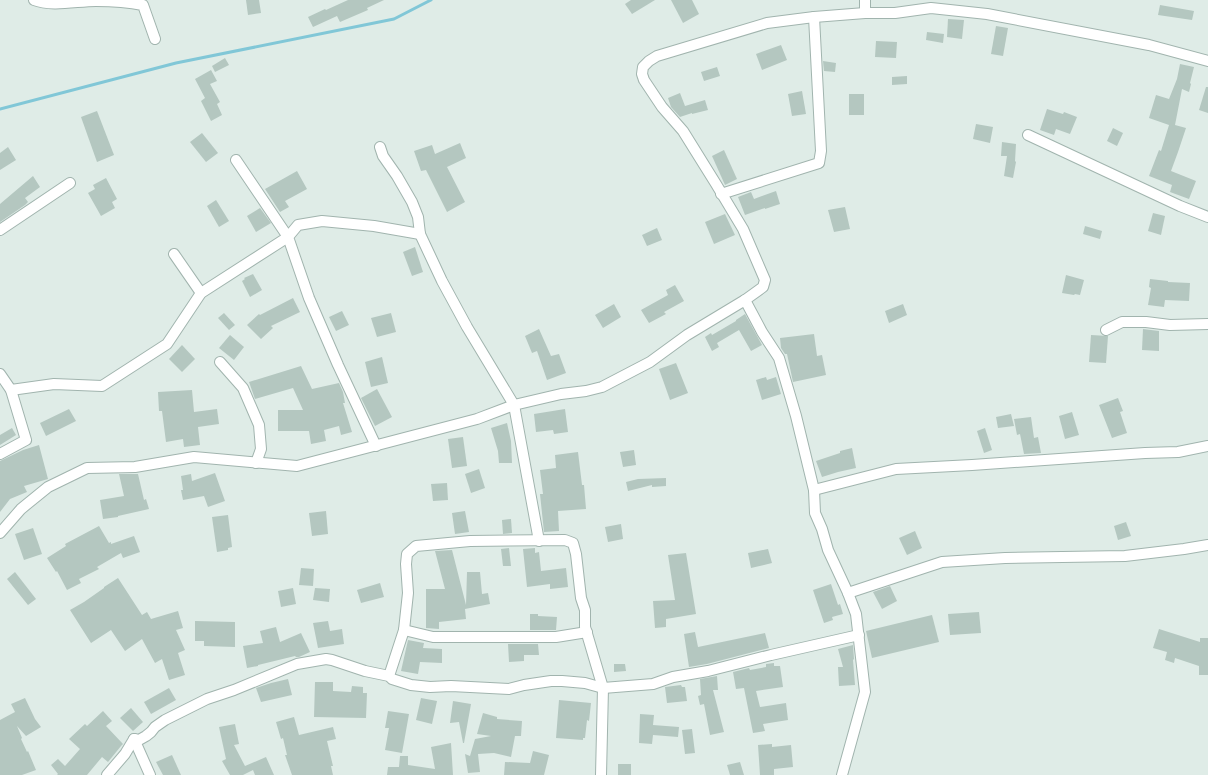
<svg xmlns="http://www.w3.org/2000/svg" width="1208" height="775" font-family="Helvetica,sans-serif">
	<style>
		.lines { fill: none; stroke-linecap: round; stroke-linejoin: round }
		.stream { stroke: #81c7d7; stroke-width: 3 }
		.building { fill: #b4c7c0 }
		.street-casing { stroke: #a1b4ae; stroke-width: 12 }
		.street { stroke: #fff; stroke-width: 10 }
	</style>
	<rect width="100%" height="100%" fill="#dfece7"/>
	<g class="lines">
		<path class="stream" d="M0 109 176 63 394 19 431 0"/>
	</g>
	<g class="building">
		<path d="M246 0H259L261 13 248 15Z"/>
		<path d="M348 0H384L367 8 368 10 340 22 337 16 313 27 308 17 325 9 326 10Z"/>
		<path d="M631 0H655L632 14 625 4Z"/>
		<path d="M671 0H692L699 14 683 23Z"/>
		<path d="M1160 5 1194 11 1192 20 1158 15Z"/>
		<path d="M948 19 964 20 962 39 947 37Z"/>
		<path d="M996 26 1008 28 1003 56 991 54Z"/>
		<path d="M927 32 944 34 943 43 926 40Z"/>
		<path d="M876 41 897 42 896 58 875 57Z"/>
		<path d="M781 45 787 60 762 70 756 54Z"/>
		<path d="M225 58 229 65 215 72 212 66Z"/>
		<path d="M823 61 836 63 835 72 824 71Z"/>
		<path d="M1180 64 1194 67 1190 83 1191 84 1189 92 1182 89 1175 125 1186 128 1178 152 1171 171 1196 181 1189 199 1170 192 1172 185 1149 176 1159 150 1161 151 1169 125 1149 118 1156 95 1169 99 1177 79Z"/>
		<path d="M717 67 720 76 704 81 701 72Z"/>
		<path d="M211 70 217 81 210 84 220 102 217 104 222 115 211 121 201 101 205 98 195 79Z"/>
		<path d="M907 76V84L892 85V77Z"/>
		<path d="M1206 87H1208V113L1199 110Z"/>
		<path d="M802 91 806 114 792 116 788 94Z"/>
		<path d="M680 93 685 106 705 100 708 110 692 114V113L680 117 671 107 668 98Z"/>
		<rect x="849" y="94" width="15" height="21"/>
		<path d="M1047 109 1063 114 1064 112 1077 117 1070 134 1056 129 1054 135 1040 130Z"/>
		<path d="M97 111 114 155 97 162 81 117Z"/>
		<path d="M976 124 993 127 990 143 973 139Z"/>
		<path d="M1113 128 1123 133 1117 146 1107 141Z"/>
		<path d="M202 133 218 153 206 162 190 142Z"/>
		<path d="M1002 142 1016 144 1015 161 1016 162 1013 178 1004 176 1007 156H1001Z"/>
		<path d="M460 143 466 158 447 167 465 202 447 212 426 170 421 171 414 151 432 145 435 154Z"/>
		<path d="M8 147 16 160 0 170V153Z"/>
		<path d="M724 150 737 179 725 185 712 156Z"/>
		<path d="M297 171 307 189 285 201 289 207 280 212 265 189Z"/>
		<path d="M33 176 40 187 25 198 28 202 25 205 0 222V204Z"/>
		<path d="M106 178 117 199 112 202 115 208 101 216 88 193 95 189 93 185Z"/>
		<path d="M776 191 780 204 765 209V208L745 215 738 197 751 192 754 199Z"/>
		<path d="M216 200 229 221 219 227 207 206Z"/>
		<path d="M845 207 850 229 834 232 828 210Z"/>
		<path d="M260 208 271 223 256 232 247 216Z"/>
		<path d="M1153 213 1165 216 1161 235 1148 231Z"/>
		<path d="M725 214 735 235 714 244 705 222Z"/>
		<path d="M1085 226 1102 231 1100 239 1083 234Z"/>
		<path d="M657 228 662 240 647 246 642 235Z"/>
		<path d="M415 247 423 272 412 276 403 252Z"/>
		<path d="M253 274 262 290 250 297 242 281 245 279 244 278Z"/>
		<path d="M1066 275 1084 280 1080 295 1075 294 1074 295 1062 293Z"/>
		<path d="M1150 279 1168 281V282L1190 283 1189 301 1165 300 1164 307 1148 305 1151 288 1149 287Z"/>
		<path d="M675 285 684 301 664 312 666 314 649 323 641 310 668 295 666 290Z"/>
		<path d="M293 298 300 312 271 326 273 328 261 339 247 325 259 314 260 315Z"/>
		<path d="M614 304 621 317 603 328 595 315Z"/>
		<path d="M903 304 907 315 889 323 885 311Z"/>
		<path d="M342 311 349 325 336 331 329 317Z"/>
		<path d="M224 313 235 325 229 330 218 318Z"/>
		<path d="M391 313 396 332 377 337 371 318Z"/>
		<path d="M745 314 762 345 751 351 739 330 717 343 719 347 712 351 705 337 711 333 712 335 736 321V320Z"/>
		<path d="M539 329 551 356 559 354 566 373 547 380 537 351 532 353 525 336Z"/>
		<path d="M1143 329 1159 331V351L1142 350Z"/>
		<path d="M814 334 817 356 822 355 826 375 793 382 787 354H785L781 348 780 338Z"/>
		<path d="M230 335 244 347 234 360 219 348Z"/>
		<path d="M1091 335 1108 336 1106 363 1089 362Z"/>
		<path d="M182 345 195 359 182 372 169 359Z"/>
		<path d="M382 357 388 383 371 387 365 362Z"/>
		<path d="M676 363 688 393 670 400 659 369Z"/>
		<path d="M301 366 312 389 339 383 343 392 345 403H343L352 432 341 435 339 426 324 430 326 441 311 444 309 431H278V410H303L293 388 255 399 249 382Z"/>
		<path d="M766 377 767 380 776 377 781 394 762 400 756 380Z"/>
		<path d="M377 389 392 417 375 426 361 398Z"/>
		<path d="M192 390 194 412 217 409 219 424 198 427 200 445 184 447 183 439 166 442 162 411H159L158 392Z"/>
		<path d="M1118 398 1123 411 1120 412 1127 433 1112 438 1099 405Z"/>
		<path d="M69 409 76 421 46 436 40 423Z"/>
		<path d="M565 409 568 432 554 434 553 430 536 432 534 414Z"/>
		<path d="M1072 412 1079 435 1065 439 1059 416Z"/>
		<path d="M1011 414 1014 426 998 428 996 417Z"/>
		<path d="M1031 417 1034 438 1038 437 1041 453 1024 454 1020 434 1017 435 1014 419Z"/>
		<path d="M507 423 511 441 512 463H499L498 451 491 428Z"/>
		<path d="M12 428 16 435 0 445V435Z"/>
		<path d="M985 428 992 450 984 453 977 431Z"/>
		<path d="M463 437 467 466 452 468 448 439Z"/>
		<path d="M39 445 48 479 24 486 27 492 10 499 0 512V461L23 450Z"/>
		<path d="M852 448 856 468 838 472 822 477 816 461 840 453V451Z"/>
		<path d="M634 450 636 465 623 467 620 452Z"/>
		<path d="M578 452 582 485H584L586 509 558 511 559 531 544 532 540 494H543L540 470 556 468 555 455Z"/>
		<path d="M479 469 485 488 471 493 465 474Z"/>
		<path d="M215 473 225 501 208 507 204 496 183 500 181 490H183L181 476 191 474 192 481Z"/>
		<path d="M119 474H138L144 500 146 499 149 509 118 516V517L103 519 100 500 124 496Z"/>
		<path d="M666 478V486L652 487V485L628 491 626 482 638 479Z"/>
		<path d="M447 483 448 500 433 501 431 484Z"/>
		<path d="M326 511 328 534 312 536 309 513Z"/>
		<path d="M465 511 469 532 455 534 452 513Z"/>
		<path d="M228 515 232 547 228 548V550L217 552 212 517Z"/>
		<path d="M511 519 512 533 503 534 502 520Z"/>
		<path d="M1126 522 1131 536 1118 540 1114 526Z"/>
		<path d="M621 524 623 539 608 542 605 527Z"/>
		<path d="M99 526 109 543 111 542V544L134 536 140 552 123 558 121 553 97 567 99 569 79 579 81 583 67 590 57 571 56 572 47 558 66 546 65 544Z"/>
		<path d="M33 528 42 554 24 560 15 534Z"/>
		<path d="M915 531 922 548 907 555 899 538Z"/>
		<path d="M509 548 511 566H503L501 549Z"/>
		<path d="M535 548V553L539 552 541 571 566 568 568 587 550 589V584L527 587 523 549Z"/>
		<path d="M768 549 772 563 751 568 748 553Z"/>
		<path d="M452 550 466 605 467 572H480L482 594 488 593 490 604 465 609 466 619 439 622V629L426 628V589H445L435 551Z"/>
		<path d="M686 553 696 614 666 619V627L655 628 653 601 675 600 668 555Z"/>
		<path d="M301 568 314 569 313 586 299 585Z"/>
		<path d="M15 572 36 599 28 605 7 579Z"/>
		<path d="M118 578 142 615 147 612 151 619 178 611 183 628 176 630 185 650 178 653 185 675 169 680 162 659 155 663 142 639 125 651 111 630 91 643 70 610 84 602 104 588V587Z"/>
		<path d="M380 583 384 597 361 603 357 590Z"/>
		<path d="M831 584 838 605 840 604 843 614 832 617 833 620 824 623 813 590Z"/>
		<path d="M890 586 897 601 882 609 873 592Z"/>
		<path d="M293 588 296 604 281 607 278 591Z"/>
		<path d="M315 588 330 589 329 602 313 600Z"/>
		<path d="M979 612 981 633 950 635 948 614Z"/>
		<path d="M530 614H538V616L557 617 556 630H530Z"/>
		<path d="M932 615 939 642 872 658 866 631Z"/>
		<path d="M195 621 235 622V647L204 646V641H195Z"/>
		<path d="M328 621 330 631 342 629 344 644 318 648 313 623Z"/>
		<path d="M276 627 280 642 301 633 310 652 299 657H296L295 656 258 665V666L247 668 243 646 263 643 260 631Z"/>
		<path d="M1159 629 1200 642V638H1208V675H1199V666L1175 658 1174 663 1165 660 1167 652 1153 648Z"/>
		<path d="M695 632 698 647 765 633 769 648 707 664 689 667 684 634Z"/>
		<path d="M408 640 424 643 423 648 442 649V663L420 662 418 674 401 671Z"/>
		<path d="M508 644H538L539 655H524V661L509 662Z"/>
		<path d="M853 645 854 659 853 660 855 685 839 686 838 667H843L838 649Z"/>
		<path d="M774 663V666H780L783 687 756 691 760 707 786 703 788 720 763 724 765 731 753 733 744 688 736 689 733 672 749 668 750 670 766 667V664Z"/>
		<path d="M614 664H625L626 671 614 672Z"/>
		<path d="M717 676 718 690H713L724 732 710 735 704 704 700 705 698 696 701 695 700 679Z"/>
		<path d="M288 679 292 695 261 702 256 688 271 683Z"/>
		<path d="M315 682H333V691L351 692 352 686 363 687V693H367L366 718 314 717Z"/>
		<path d="M681 685 682 687H685L687 701 667 703 665 687Z"/>
		<path d="M169 688 176 700 151 714 144 702Z"/>
		<path d="M25 698 35 719 41 727 26 736 17 726 22 738 21 739 27 752 28 751 36 770 22 775H0V720L15 712 11 704Z"/>
		<path d="M421 698 437 701 432 724 416 720Z"/>
		<path d="M559 700 591 703 589 721 587 720 585 738H583V740L556 738Z"/>
		<path d="M453 701 471 704 464 743H463L459 722 450 723Z"/>
		<path d="M131 708 143 722 133 731 120 718Z"/>
		<path d="M103 711 112 721 106 726 123 744 121 746 108 762 102 757 87 775H57L58 774 51 765 58 759 65 766 80 749 69 739 85 724 87 726Z"/>
		<path d="M388 711 409 714 402 753 385 750 389 728H385Z"/>
		<path d="M483 713 497 717V719L522 721 521 736H515L511 757 494 753 478 754 480 772 468 773 465 754 470 756 475 739 491 736 477 734Z"/>
		<path d="M640 714 654 715 653 725 679 727 678 737 653 735 652 744 639 743Z"/>
		<path d="M294 717 299 735 333 727 336 739 327 741 333 766H331L333 775H292L285 755H287L283 738 281 739 276 722Z"/>
		<path d="M235 724 239 744 234 745 245 766 266 757 274 775H255L253 770 243 775H230L222 761 226 759 219 727Z"/>
		<path d="M692 729 695 753 685 754 682 730Z"/>
		<path d="M451 743 453 775H387L388 767H399L400 756H408V765L435 769 431 747Z"/>
		<path d="M772 744V747L791 745 793 767 774 769V775H760L758 745Z"/>
		<path d="M533 751 549 755 544 775H504L505 762 530 763Z"/>
		<path d="M172 755 181 775H163L156 762Z"/>
		<path d="M740 762 744 775H730L727 765Z"/>
		<rect x="618" y="764" width="13" height="11"/>
	</g>
	<g class="lines">
		<defs>
			<g id="street">
				<path d="M34 0C52 7 77 1 96 1 112 1 128 2 143 5L155 39"/>
				<path d="M865 13V0"/>
				<path d="M1028 135 1180 206 1208 217"/>
				<path d="M380 147 383 156 397 176 412 202 418 217 420 234 442 281 467 327 514 405 539 541"/>
				<path d="M721 194 819 163 821 151 814 17"/>
				<path d="M0 230 70 183"/>
				<path d="M174 254 201 293"/>
				<path d="M745 300 762 332 779 358 796 416 814 490 815 513 822 529 828 550 848 593 856 614 865 692 842 775"/>
				<path d="M1106 330 1122 322H1146L1170 325 1208 324"/>
				<path d="M220 362 243 388 259 425 261 449 256 463"/>
				<path d="M0 374 11 390 26 440 0 454"/>
				<path d="M11 390 54 384 102 386 167 344 201 293 288 237 236 160"/>
				<path d="M376 446 338 365 309 298 288 237 298 225 322 221 374 226 420 234"/>
				<path d="M814 490 896 469 972 465 1145 453 1178 452 1208 446"/>
				<path d="M0 533 21 509 48 487 87 468 135 467 194 457 297 466 477 419 514 405 561 394 586 391 602 387 650 362 687 335 745 300 763 287 765 280 743 229 716 184 683 131 662 107 644 80 642 74 643 67 649 61 657 56 767 23 814 17 865 13H895L931 8 987 14 1149 45 1208 61"/>
				<path d="M848 593 942 562 1005 558 1125 556 1184 549 1208 545"/>
				<path d="M404 630 433 637H556L587 632"/>
				<path d="M389 676 404 630 408 593 406 564 407 554 416 546 470 541 565 540 573 543 576 554 581 598 585 610V627L603 688 601 775"/>
				<path d="M134 739 150 775"/>
				<path d="M107 775 125 754 134 739 139 740 146 736 151 732 155 727 165 720 207 699 234 690 297 664 326 659 332 660 365 671 389 676 392 679 411 685 430 687 451 686 509 689 524 685 551 681H562L585 683 603 688 653 684 673 677 708 671 771 655 859 635"/>
			</g>
		</defs>
		<use href="#street" class="street-casing"/>
		<use href="#street" class="street"/>
	</g>
</svg>
